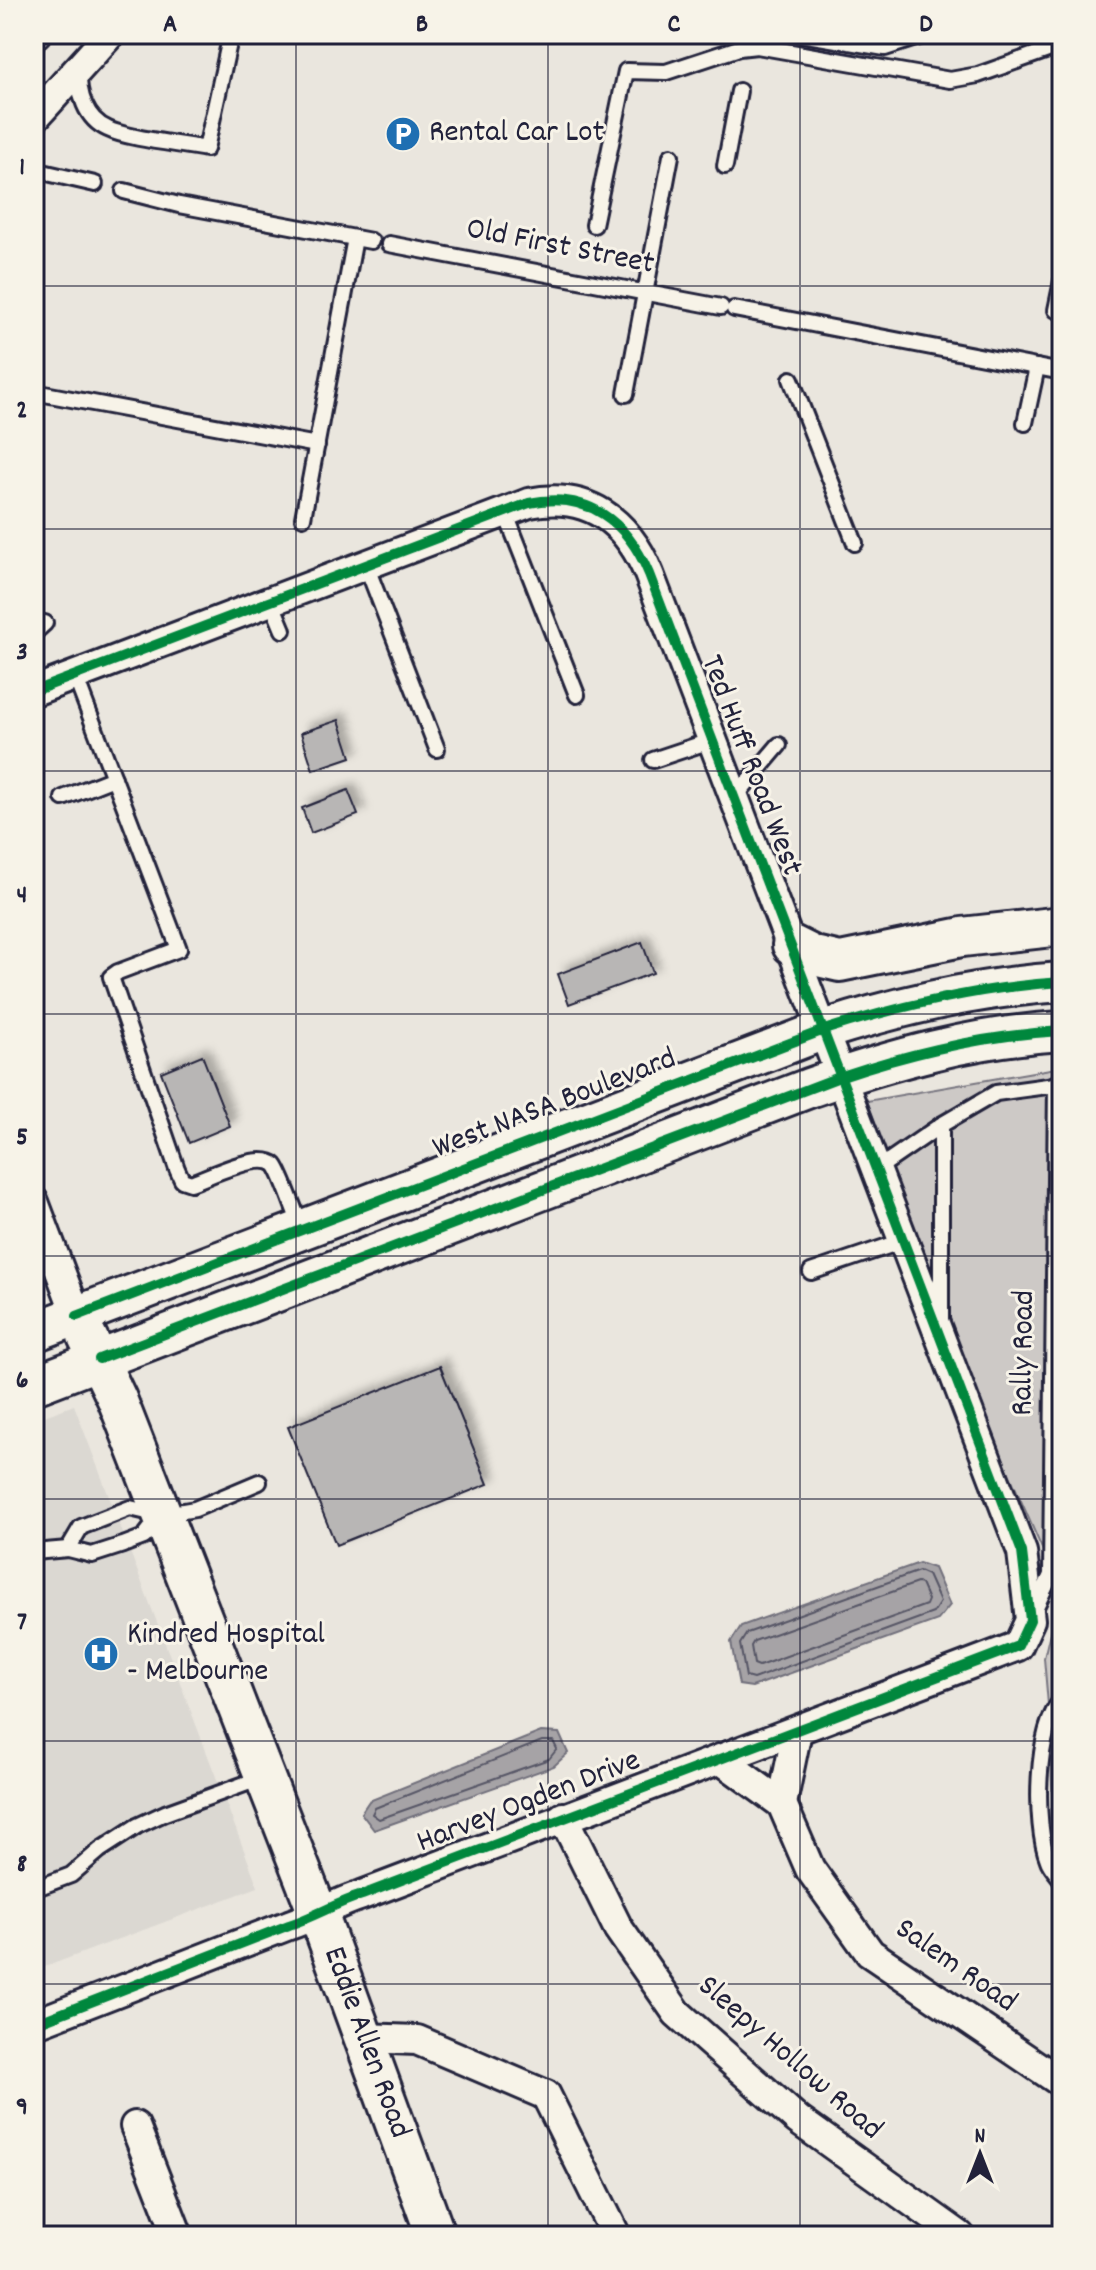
<svg xmlns="http://www.w3.org/2000/svg" width="1096" height="2270" font-family="Dekko,sans-serif">
	<style>
		.built { fill: #dbd8d2 }
		.green { fill: #cdc9c6; stroke: #787680; stroke-width: 2 }
		.water { fill: #a6a3a6; stroke: #716f7b; stroke-width: 2 }
		.lines { fill: none; stroke-linecap: round; stroke-linejoin: round }
		.shore { stroke: #575666; stroke-width: 2 }
		.building { fill: #b8b6b5; stroke: #22223b; stroke-width: 2; filter: url(#shadow) }
		.lane-casing { stroke: #22223b; stroke-width: 20 }
		.street-casing { stroke: #22223b; stroke-width: 34 }
		.secondary-casing { stroke: #22223b; stroke-width: 44 }
		.lane { stroke: #f7f3e8; stroke-width: 14 }
		.street { stroke: #f7f3e8; stroke-width: 28 }
		.secondary { stroke: #f7f3e8; stroke-width: 38 }
		.cycleway-casing { stroke: #f7f3e8; stroke-width: 15 }
		.cycleway { stroke: #00873e; stroke-width: 10 }
		.grid { fill: none; stroke: #22223b; stroke-width: 2; stroke-opacity: 0.55 }
		.labels { text-anchor: middle; dominant-baseline: central; stroke-width: 6; stroke-linejoin: round; paint-order: stroke }
		.poi-label { font-size: 32px; fill: #22223b; stroke: #f7f3e8; text-anchor: start }
		.street-label { font-size: 32px; fill: #22223b; stroke: #f7f3e8 }
		.neatline { fill: none; stroke: #22223b; stroke-width: 3 }
		.grid-label { font-size: 26px; text-anchor: middle; font-weight: bold; fill: #22223b }
	</style>
	<defs>
		<filter id="shadow"><feDropShadow dx="7" dy="-7" stdDeviation="4" flood-color="#0004"/></filter>
	</defs>
	<rect width="100%" height="100%" fill="#eae6de"/>
	<filter id="ink" filterUnits="userSpaceOnUse"><feTurbulence type="fractalNoise" baseFrequency=".0125" numOctaves="2"/><feDisplacementMap in="SourceGraphic" scale="16" xChannelSelector="R" yChannelSelector="G"/><feConvolveMatrix kernelMatrix="1 2 1 2 8 2 1 2 1" color-interpolation-filters="sRGB"/></filter>
	<g filter="url(#ink)">
		<path class="built" d="M74 1405 258 1887 34 1971V1420Z"/>
		<path class="green" d="M1062 1067V1877L1056 1873 1049 1716 1044 1658 1060 1590 978 1402 867 1101Z"/>
		<g class="water">
			<path d="M919 1563 934 1568 950 1605 938 1620 752 1687 739 1685 731 1642 741 1626Z"/>
			<path d="M541 1732 559 1733 568 1753 554 1766 374 1830 361 1813 369 1801Z"/>
		</g>
		<g class="lines">
			<g class="shore">
				<path d="M919 1571 928 1575 940 1602 933 1613 753 1679 746 1677 740 1644 747 1633Z"/>
				<path d="M917 1583 921 1584 928 1600 926 1605 759 1666 754 1664 751 1646 754 1641Z"/>
				<path d="M542 1741H553L557 1749 549 1759 379 1819 372 1814 375 1808Z"/>
			</g>
		</g>
		<g class="building">
			<path d="M339 720 351 757 313 770 301 733Z"/>
			<path d="M348 790 358 815 311 833 302 808Z"/>
			<path d="M642 942 653 973 569 1004 558 974Z"/>
			<path d="M202 1055 230 1126 189 1143 161 1072Z"/>
			<path d="M440 1366 488 1484 336 1545 288 1427Z"/>
		</g>
		<g class="lines">
			<defs>
				<g id="lane">
					<path d="M801 34 885 48 928 34"/>
					<path d="M34 45 45 34"/>
					<path d="M79 71C78 93 85 119 108 129 128 139 182 144 206 149L231 34"/>
					<path d="M725 166 739 91"/>
					<path d="M34 170 95 184"/>
					<path d="M124 191 179 205 371 241"/>
					<path d="M594 225 626 71 666 72 739 48 757 46 950 80 978 75 1062 45"/>
					<path d="M389 244 721 307"/>
					<path d="M734 309 1062 372"/>
					<path d="M1056 310 1062 281"/>
					<path d="M791 379 855 543"/>
					<path d="M34 392 317 445"/>
					<path d="M626 394 671 156"/>
					<path d="M1025 423 1037 367"/>
					<path d="M505 512 577 695"/>
					<path d="M303 518 355 238"/>
					<path d="M366 565 437 749"/>
					<path d="M271 601 283 630"/>
					<path d="M34 633 45 623"/>
					<path d="M75 676 179 949 118 972 111 977 177 1169 182 1180 191 1183C208 1177 260 1151 275 1165 282 1173 296 1216 302 1229"/>
					<path d="M653 760 713 740"/>
					<path d="M735 797 779 745"/>
					<path d="M63 798 114 778"/>
					<path d="M877 1169 941 1125 996 1093 1062 1084"/>
					<path d="M811 1272 903 1241"/>
					<path d="M941 1318V1125"/>
					<path d="M158 1519 144 1537 123 1545 92 1555 68 1549 81 1527 130 1508 160 1515 195 1509 259 1482"/>
					<path d="M34 1552 68 1549"/>
					<path d="M1034 1611 1051 1575 1056 1083"/>
					<path d="M1062 1700C1035 1726 1034 1826 1048 1860 1050 1867 1058 1874 1062 1881"/>
					<path d="M34 1889 71 1875 100 1850 137 1826 165 1813 264 1777"/>
				</g>
				<g id="street">
					<path d="M34 118 110 34"/>
					<path d="M34 691 529 503C588 491 627 521 649 574L1022 1552 1030 1620 1018 1646 362 1895C336 1903 316 1916 289 1925L34 2024"/>
					<path d="M34 1202 77 1316"/>
					<path d="M720 1759 782 1804 797 1731"/>
					<path d="M782 1804 810 1869 870 1953 1062 2083"/>
					<path d="M563 1817 618 1928 677 2013 798 2120 960 2236"/>
					<path d="M363 2038 417 2040 546 2095 616 2236"/>
					<path d="M135 2126 178 2236"/>
				</g>
				<g id="secondary">
					<path d="M792 945 814 956 840 962 962 937 1062 926"/>
					<path d="M34 1332 824 1030C902 1005 980 987 1062 982"/>
					<path id="s1" d="M87 1336 117 1399 319 1916 436 2236"/>
					<path d="M34 1385 809 1088C892 1059 974 1036 1062 1031"/>
				</g>
			</defs>
			<use href="#lane" class="lane-casing"/>
			<use href="#street" class="street-casing"/>
			<use href="#secondary" class="secondary-casing"/>
			<use href="#lane" class="lane"/>
			<use href="#street" class="street"/>
			<use href="#secondary" class="secondary"/>
			<defs>
				<g id="cycleway">
					<path d="M34 691 529 503C588 491 627 521 649 574L1022 1552 1030 1620 1018 1646 362 1895C336 1903 316 1916 289 1925L34 2024"/>
					<path d="M77 1316 824 1030C902 1005 980 987 1062 982"/>
					<path d="M99 1359 842 1076C914 1052 986 1035 1062 1031"/>
				</g>
			</defs>
			<use href="#cycleway" class="cycleway-casing"/>
			<use href="#cycleway" class="cycleway"/>
		</g>
	</g>
	<path class="grid" d="M296 34V2236M548 34V2236M800 34V2236M34 286H1062M34 529H1062M34 771H1062M34 1014H1062M34 1256H1062M34 1499H1062M34 1741H1062M34 1984H1062"/>
	<defs>
		<symbol id="parking-disc" viewBox="-11 -11 22 22"><circle r="9.5" fill="#1f6fb2" stroke="#f7f3e8"/><path d="M-3.5-5.5H1a3.5 3.5 0 0 1 0 7H-1V5.5H-3.5ZM-1-3.4V-.6H.8a1.4 1.4 0 0 0 0-2.8Z" fill="#fff"/></symbol>
		<symbol id="hospital-disc" viewBox="-11 -11 22 22"><circle r="9.5" fill="#1f6fb2" stroke="#f7f3e8"/><path d="M-5-5h3v3.5h4V-5h3V5h-3V1.5h-4V5h-3Z" fill="#fff"/></symbol>
	</defs>
	<g fill-rule="evenodd">
		<use href="#parking-disc" x="383" y="114" width="40" height="40"/>
		<use href="#hospital-disc" x="81" y="1634" width="40" height="40"/>
	</g>
	<g class="labels">
		<g class="poi-label">
			<text x="429" y="134">Rental Car Lot</text>
			<text x="127" y="1636">Kindred Hospital<tspan x="127" dy="37">- Melbourne</tspan></text>
		</g>
		<g class="street-label">
			<text transform="translate(560 248) rotate(11)">Old First Street</text>
			<text transform="translate(750 766) rotate(69)">Ted Huff Road West</text>
			<text transform="translate(555 1105) rotate(-21)">West NASA Boulevard</text>
			<text transform="translate(1025 1353) rotate(-89)">Rally Road</text>
			<text transform="translate(529 1803) rotate(-21)">Harvey Ogden Drive</text>
			<text transform="translate(955 1967) rotate(35)">Salem Road</text>
			<text stroke="none"><textPath href="#s1" startOffset="760">Eddie Allen Road</textPath></text>
			<text transform="translate(789 2059) rotate(41)">Sleepy Hollow Road</text>
		</g>
	</g>
	<rect width="1096" height="2270" fill="none" stroke="#f7f3e8" stroke-width="88"/>
	<g transform="translate(980 2154)" stroke="#f7f3e8" stroke-width="6" paint-order="stroke">
	<path d="M0-6L14 30L0 20L-14 30Z" fill="#22223b"/>
	<text y="-12" font-size="22" font-weight="bold" text-anchor="middle" fill="#22223b">N</text>
	</g>
	<rect x="44" y="44" width="1008" height="2182" class="neatline"/>
	<g class="grid-label">
		<text x="170" y="31">A</text>
		<text x="422" y="31">B</text>
		<text x="674" y="31">C</text>
		<text x="926" y="31">D</text>
		<text x="22" y="174">1</text>
		<text x="22" y="417">2</text>
		<text x="22" y="659">3</text>
		<text x="22" y="902">4</text>
		<text x="22" y="1144">5</text>
		<text x="22" y="1387">6</text>
		<text x="22" y="1629">7</text>
		<text x="22" y="1871">8</text>
		<text x="22" y="2114">9</text>
	</g>
</svg>
